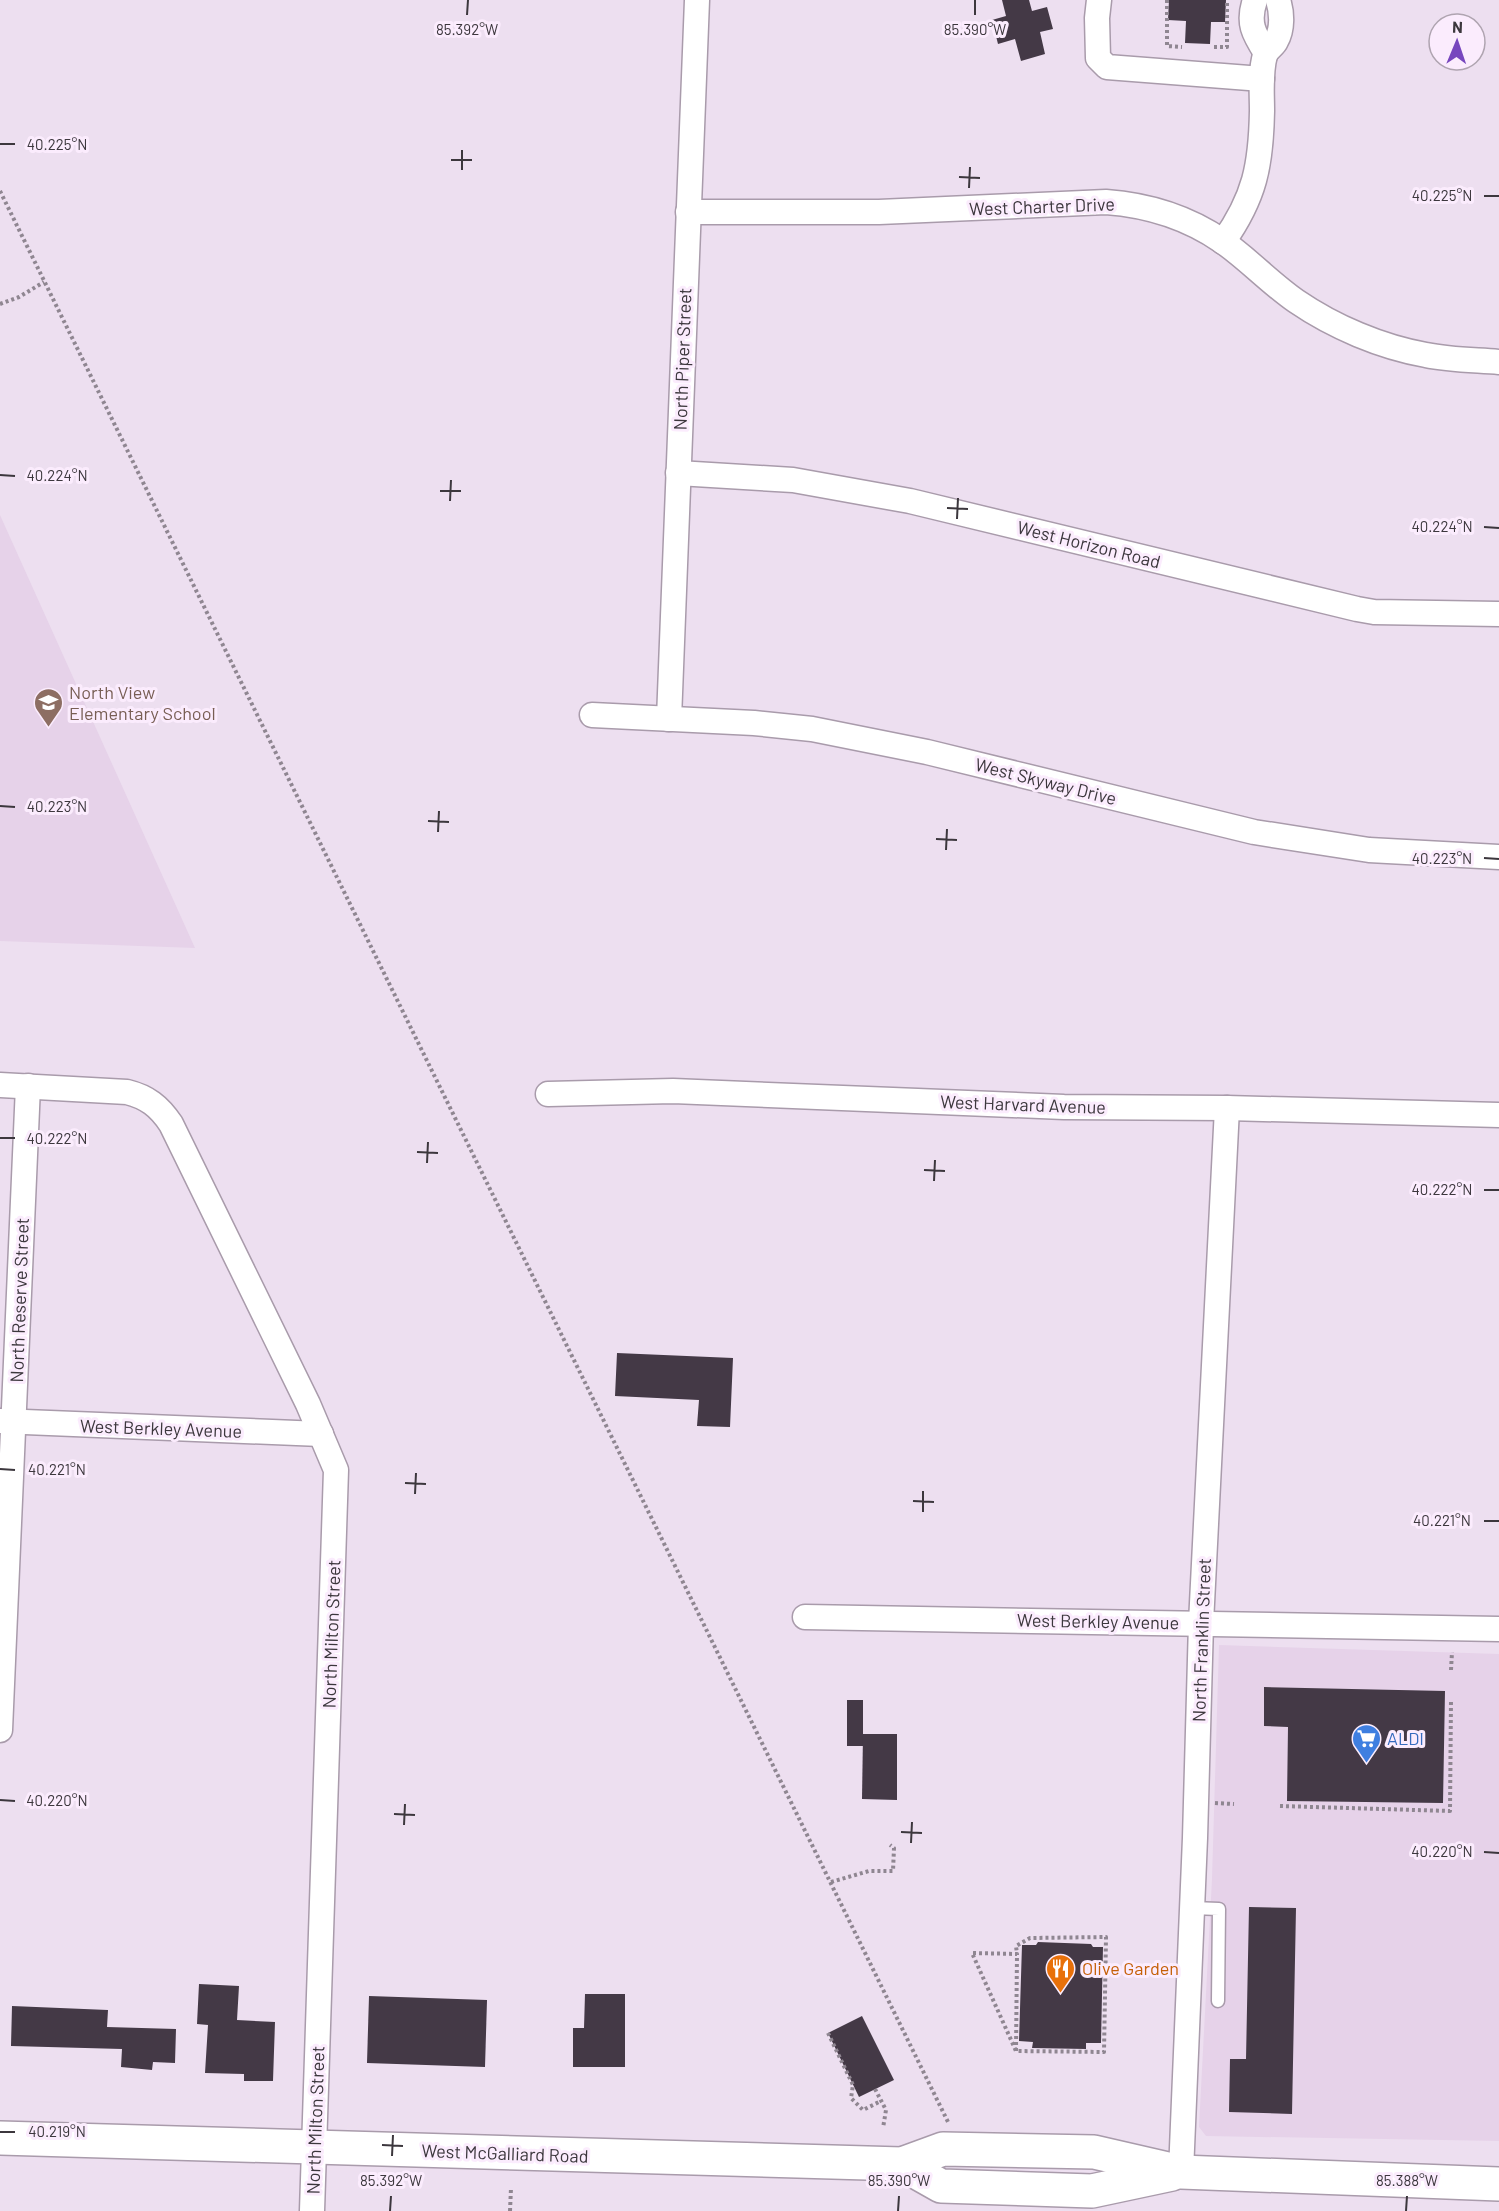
<svg xmlns="http://www.w3.org/2000/svg" width="1499" height="2211" font-family="Barlow,sans-serif">
	<style>
		.built { fill: #e6d2e9 }
		.building { fill: #443946 }
		.lines { fill: none; stroke-linecap: round; stroke-linejoin: round }
		.service-casing { stroke: #a99bab; stroke-width: 15 }
		.minor-casing { stroke: #a99bab; stroke-width: 27 }
		.primary-casing { stroke: #a99bab; stroke-width: 36 }
		.path { stroke: #8f8691; stroke-width: 4; stroke-dasharray: 3 3; stroke-linecap: butt }
		.service { stroke: #fff; stroke-width: 12 }
		.minor { stroke: #fff; stroke-width: 24 }
		.primary { stroke: #fff; stroke-width: 33 }
		.ticks { fill: none; stroke: #3c373d; stroke-width: 2 }
		.labels { text-anchor: middle; dominant-baseline: central; stroke-width: 6; stroke-linejoin: round; paint-order: stroke }
		.street-label { font-size: 18px; fill: #3c373d; stroke: #fbecfd }
		.education-label { font-size: 18px; fill: #785e54; stroke: #fbecfd; text-anchor: start }
		.shop-label { font-size: 18px; fill: #366cbe; stroke: #fbecfd; text-anchor: start }
		.food-label { font-size: 18px; fill: #c56008; stroke: #fbecfd; text-anchor: start }
		.ticks-label { font-size: 15px; text-anchor: middle; fill: #3c373d; stroke: #fbecfd; stroke-width: 6; stroke-linejoin: round; paint-order: stroke }
	</style>
	<rect width="100%" height="100%" fill="#eddff0"/>
	<g class="built">
		<path d="M0 515 195 948 0 941Z"/>
		<path d="M1219 1645 1499 1654V2141L1206 2136 1199 2127 1212 1879Z"/>
	</g>
	<g class="building">
		<path d="M1002 0H1029L1032 11 1047 7 1053 29 1040 32 1045 54 1021 61 1015 39 998 44 992 20 1006 16Z"/>
		<path d="M1169 0H1226L1225 22H1211L1210 44 1185 43 1186 21 1168 20Z"/>
		<path d="M617 1353 733 1358 730 1427 697 1426 699 1400 615 1396Z"/>
		<path d="M1264 1687 1445 1691 1443 1803 1287 1801 1288 1727 1264 1726Z"/>
		<rect x="847" y="1700" width="16" height="46"/>
		<path d="M863 1734H897V1800L862 1799Z"/>
		<path d="M1249 1907 1296 1908 1292 2114 1229 2112 1230 2059H1246Z"/>
		<path d="M1038 1942 1091 1944 1093 1947H1103L1101 2043H1086V2049L1032 2048 1033 2042 1019 2041 1022 1945H1036Z"/>
		<path d="M199 1984 239 1986 237 2020 275 2022 273 2081H244V2074L205 2073 208 2025 197 2024Z"/>
		<path d="M585 1994H625V2067H573V2028H584Z"/>
		<path d="M369 1996 487 2000 485 2067 367 2063Z"/>
		<path d="M12 2006 108 2010 107 2027 176 2029 175 2063 153 2062 152 2070 121 2067 122 2049 11 2046Z"/>
		<path d="M862 2016 894 2080 859 2097 828 2033Z"/>
	</g>
	<g class="lines">
		<defs>
			<path id="service" d="M1192 1908 1219 1909 1218 2001"/>
			<g id="minor">
				<path d="M1099 0 1097 18 1098 58 1107 67 1262 79"/>
				<path d="M1255 0C1247 23 1254 34 1266 53"/>
				<path d="M688 212H879L1106 202C1147 205 1187 217 1222 241 1248 259 1270 283 1296 301 1334 327 1381 347 1426 355 1450 360 1475 360 1499 362"/>
				<path d="M1223 242C1255 197 1261 165 1262 111 1262 93 1260 73 1265 55 1267 49 1274 46 1276 41 1283 29 1282 12 1278 0"/>
				<path d="M678 473 793 480 910 501 1357 609 1374 612 1499 614"/>
				<path d="M592 715 754 723 812 729 927 752 1254 832 1369 850 1499 857"/>
				<path d="M669 719 697 0"/>
				<path d="M0 1085 127 1092C147 1097 159 1106 171 1124L308 1404 336 1470 312 2211"/>
				<path d="M548 1094 673 1091 1064 1107 1227 1108 1499 1115"/>
				<path d="M0 1421 321 1434"/>
				<path d="M805 1617 1499 1629"/>
				<path d="M0 1730 28 1086"/>
				<path d="M1181 2172 1195 1838 1201 1623 1227 1108"/>
			</g>
			<g id="primary">
				<path d="M0 2138 902 2164 943 2149 1094 2152 1181 2172 1499 2184"/>
				<path d="M902 2164 941 2186 1092 2191 1172 2174"/>
			</g>
		</defs>
		<use href="#service" class="service-casing"/>
		<use href="#minor" class="minor-casing"/>
		<use href="#primary" class="primary-casing"/>
		<g class="path">
			<path d="M1167 0V46L1182 47"/>
			<path d="M1214 47H1227V0"/>
			<path d="M0 191 949 2124"/>
			<path d="M0 304 19 297 44 282"/>
			<path d="M1451 1670 1452 1652"/>
			<path d="M1215 1803 1234 1804"/>
			<path d="M1280 1806 1450 1811 1451 1700"/>
			<path d="M831 1882 869 1871H893L894 1848 890 1845"/>
			<path d="M828 2033 853 2085 851 2098 863 2110 881 2101"/>
			<path d="M1016 2051 1017 1954 972 1953 1016 2051 1104 2052 1106 1937 1030 1938 1016 1946 1017 1954"/>
			<path d="M875 2089 886 2110 883 2128"/>
			<path d="M510 2211 511 2188"/>
		</g>
		<use href="#service" class="service"/>
		<use href="#minor" class="minor"/>
		<use href="#primary" class="primary"/>
	</g>
	<path class="ticks" d="M467 15 468 0M975 15V0M0 144H15M451 160H472M462 170V150M959 177 980 178M969 188 970 167M1484 196H1499M0 475 15 476M440 491H461M450 501 451 480M947 508 968 509M957 519 958 498M1484 527 1499 528M0 806 15 807M428 821 449 822M438 832 439 811M936 839 957 840M946 850 947 829M1484 858 1499 859M0 1138H15M417 1152 438 1153M427 1163 428 1142M924 1170 945 1171M934 1181 935 1160M1484 1190H1499M0 1469 15 1470M405 1483 426 1484M415 1494 416 1473M913 1501 934 1502M923 1512V1491M1484 1521H1499M0 1800 15 1801M394 1814 415 1815M404 1825 405 1804M901 1832 922 1833M911 1843 912 1822M1484 1852 1499 1853M0 2132H15M382 2145 403 2146M392 2156 393 2135M390 2211 391 2196M898 2211 899 2196M1406 2211 1407 2196"/>
	<defs>
		<symbol id="school-pin" viewBox="-11 -11 22 30"><path d="M0 17L-7.5 6A9.5 9.5 0 1 1 7.5 6Z" fill="#8d6e63" stroke="#fbecfd"/><path d="M0-5L7-2L0 1L-7-2ZM-4 1L0 2.5L4 1V4Q0 6-4 4Z" fill="#fff"/></symbol>
		<symbol id="supermarket-pin" viewBox="-11 -11 22 30"><path d="M0 17L-7.5 6A9.5 9.5 0 1 1 7.5 6Z" fill="#3f7fe0" stroke="#fbecfd"/><path d="M-6-5.5h2.5l.6 2H6L4.5 2H-2.5L-4.4-4H-6ZM-1.5 3.2a1.3 1.3 0 1 0 .1 0ZM3 3.2a1.3 1.3 0 1 0 .1 0Z" fill="#fff"/></symbol>
		<symbol id="restaurant-pin" viewBox="-11 -11 22 30"><path d="M0 17L-7.5 6A9.5 9.5 0 1 1 7.5 6Z" fill="#e8710a" stroke="#fbecfd"/><path d="M-5-6h1v4h1v-4h1v4h1v-4h1v5L-1.5 .5V6h-2V.5L-5-1ZM5-6V6H3V1.5H1.5Q1.5-4 5-6Z" fill="#fff"/></symbol>
	</defs>
	<g fill-rule="evenodd">
		<use href="#school-pin" x="32" y="686" width="33" height="45"/>
		<use href="#supermarket-pin" x="1350" y="1722" width="33" height="45"/>
		<use href="#restaurant-pin" x="1044" y="1952" width="33" height="45"/>
	</g>
	<g class="labels">
		<g class="street-label">
			<text transform="translate(1042 206) rotate(-2)">West Charter Drive</text>
			<text transform="translate(682 359) rotate(-88)">North Piper Street</text>
			<text transform="translate(1089 544) rotate(14)">West Horizon Road</text>
			<text transform="translate(1046 781) rotate(14)">West Skyway Drive</text>
			<text transform="translate(1023 1104) rotate(2)">West Harvard Avenue</text>
			<text transform="translate(19 1300) rotate(-88)">North Reserve Street</text>
			<text transform="translate(161 1428) rotate(2)">West Berkley Avenue</text>
			<text transform="translate(1098 1621) rotate(1)">West Berkley Avenue</text>
			<text transform="translate(331 1634) rotate(-88)">North Milton Street</text>
			<text transform="translate(1201 1640) rotate(-88)">North Franklin Street</text>
			<text transform="translate(315 2120) rotate(-88)">North Milton Street</text>
			<text transform="translate(505 2153) rotate(2)">West McGalliard Road</text>
		</g>
		<g class="education-label">
			<text x="69" y="692">North View<tspan x="69" dy="21">Elementary School</tspan></text>
		</g>
		<g class="shop-label">
			<text x="1387" y="1738">ALDI</text>
		</g>
		<g class="food-label">
			<text x="1082" y="1968">Olive Garden</text>
		</g>
	</g>
	<g class="ticks-label">
		<text x="467" y="35">85.392°W</text>
		<text x="975" y="35">85.390°W</text>
		<text x="57" y="150">40.225°N</text>
		<text x="1442" y="201">40.225°N</text>
		<text x="57" y="481">40.224°N</text>
		<text x="1442" y="532">40.224°N</text>
		<text x="57" y="812">40.223°N</text>
		<text x="1442" y="864">40.223°N</text>
		<text x="57" y="1144">40.222°N</text>
		<text x="1442" y="1195">40.222°N</text>
		<text x="57" y="1475">40.221°N</text>
		<text x="1442" y="1526">40.221°N</text>
		<text x="57" y="1806">40.220°N</text>
		<text x="1442" y="1857">40.220°N</text>
		<text x="57" y="2137">40.219°N</text>
		<text x="391" y="2186">85.392°W</text>
		<text x="899" y="2186">85.390°W</text>
		<text x="1407" y="2186">85.388°W</text>
	</g>
	<g transform="translate(1457 42) rotate(2)"><circle r="28" fill="#fbecfd" stroke="#afa4b0" stroke-width="1.5"/>
	<path d="M0-4.5L10 22L0 15L-10 22Z" fill="#7746be"/>
	<text y="-9" font-size="16" font-weight="bold" text-anchor="middle" fill="#3c373d">N</text>
	</g>
</svg>
